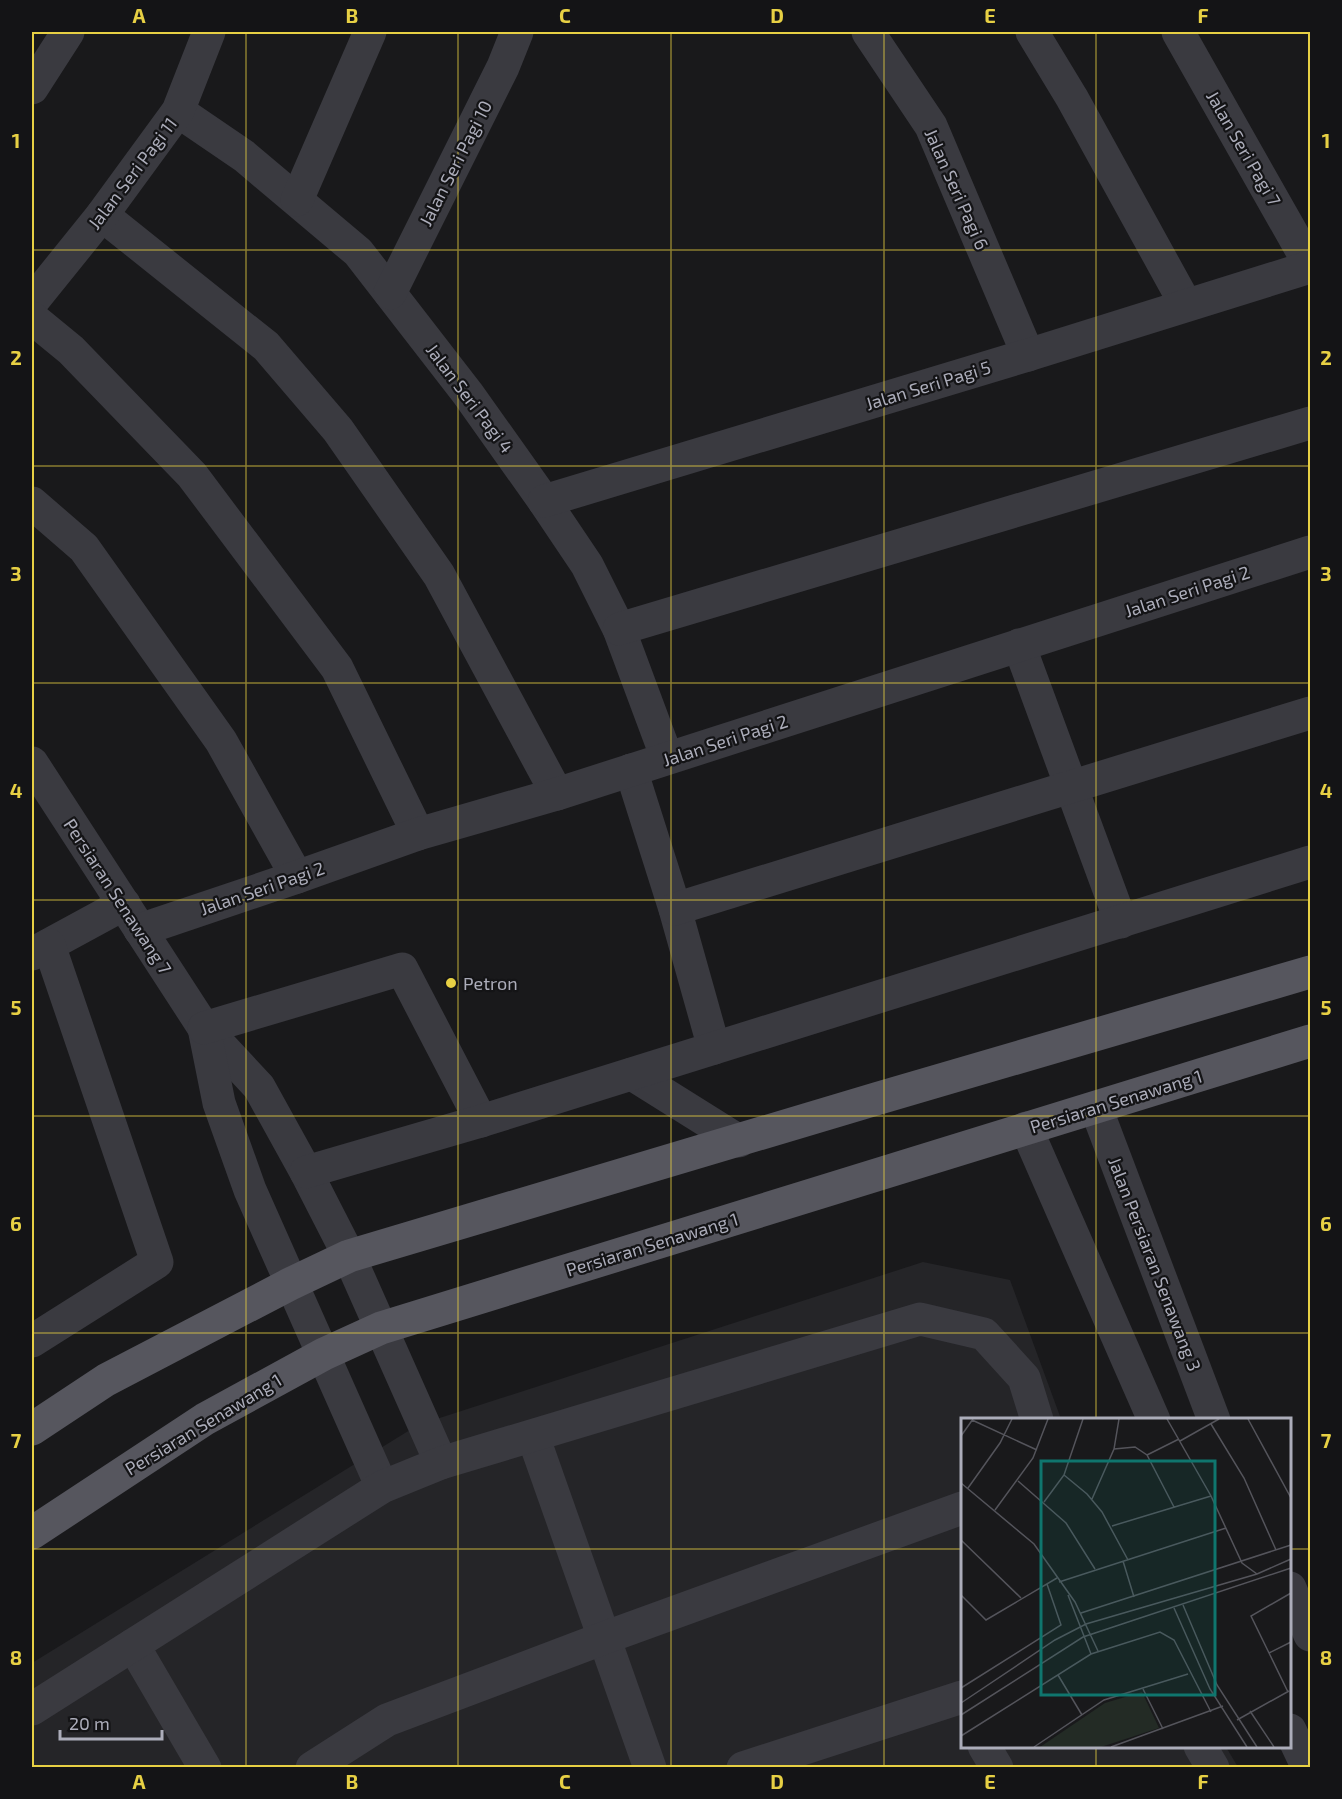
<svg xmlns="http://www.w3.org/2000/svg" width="1342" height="1799" font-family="'Exo 2',sans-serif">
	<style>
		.built { fill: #252528 }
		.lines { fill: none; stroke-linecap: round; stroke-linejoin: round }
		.minor { stroke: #3a3a40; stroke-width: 33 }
		.major { stroke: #56565e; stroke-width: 33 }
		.grid { fill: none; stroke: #e7d044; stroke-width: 1.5; stroke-opacity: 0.55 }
		.poi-dot { fill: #e7d044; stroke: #141416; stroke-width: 2 }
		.labels { text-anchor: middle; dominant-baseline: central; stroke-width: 4.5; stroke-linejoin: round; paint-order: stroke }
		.street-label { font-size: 18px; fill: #acadba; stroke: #141416 }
		.poi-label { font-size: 18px; fill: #acadba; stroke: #141416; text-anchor: start }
		.inset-road { fill: none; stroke: #54545b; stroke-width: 1.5 }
		.view { fill: #0f766e; fill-opacity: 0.15; stroke: #0f766e; stroke-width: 3 }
		.inset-edge { fill: none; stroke: #acadba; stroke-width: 3 }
		.neatline { fill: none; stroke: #e7d044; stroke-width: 2 }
		.grid-label { font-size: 20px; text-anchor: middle; font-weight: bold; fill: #e7d044 }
	</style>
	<rect width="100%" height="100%" fill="#19191b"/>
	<path class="built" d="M923 1262 1010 1280 1061 1419 962 1420V1746L1226 1747 1238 1767 32 1768V1663L418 1425Z"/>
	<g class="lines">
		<g class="minor">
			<path d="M868 32 931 126 1028 355"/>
			<path d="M1032 32 1072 98 1186 305"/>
			<path d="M1178 32 1310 265"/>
			<path d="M32 88 68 32"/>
			<path d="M178 111 244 156 358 252 468 394 544 501 587 565 619 629 667 758"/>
			<path d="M297 200 370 32"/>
			<path d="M102 215 266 346 338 430 439 575 557 794"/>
			<path d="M390 293 503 67 517 32"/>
			<path d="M32 302 102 215 178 111 209 32"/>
			<path d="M32 318 71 350 192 475 337 668 418 834"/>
			<path d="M544 501 1028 355 1310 267"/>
			<path d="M32 503 84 548 221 741 297 877"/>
			<path d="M619 629 1310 423"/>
			<path d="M1019 645 1121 922"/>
			<path d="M32 763 204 1028 259 1087 306 1172 349 1256 441 1463"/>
			<path d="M631 770 675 909 714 1048"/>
			<path d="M675 909 1310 713"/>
			<path d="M140 930 297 877 418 834 557 794 1310 552"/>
			<path d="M32 954 124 904"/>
			<path d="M204 1028 219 1103 250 1190 382 1487"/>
			<path d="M204 1028 402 969 481 1121"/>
			<path d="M632 1074 739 1141"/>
			<path d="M1096 1108 1214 1420"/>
			<path d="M1026 1128 1154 1420"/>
			<path d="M306 1172 481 1121 1310 862"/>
			<path d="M32 1341 157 1262 49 945"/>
			<path d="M533 1436 650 1768"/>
			<path d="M1290 1588 1310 1635"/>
			<path d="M133 1645 205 1768"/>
			<path d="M32 1709 382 1487 441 1463 920 1319 984 1334 1024 1378 1037 1420"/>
			<path d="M1290 1730 1308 1768"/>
			<path d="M984 1746 997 1768"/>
			<path d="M1200 1746 1213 1768"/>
			<path d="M312 1768 387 1720 604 1638 962 1508"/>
			<path d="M743 1768 962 1697"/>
		</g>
		<g class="major">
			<path d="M32 1429 106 1380 290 1284 349 1256C669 1161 989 1064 1310 972"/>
			<path d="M32 1533 205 1419 324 1354 381 1328 1310 1041"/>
		</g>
	</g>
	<path class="grid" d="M246 32V1768M458 32V1768M671 32V1768M884 32V1768M1096 32V1420M32 250H1310M32 466H1310M32 683H1310M32 900H1310M32 1116H1310M32 1333H1310M32 1549H962M1290 1549H1310M1096 1746V1768"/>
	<circle class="poi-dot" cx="451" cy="983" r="6"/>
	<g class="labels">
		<g class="street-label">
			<text transform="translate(1244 148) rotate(60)">Jalan Seri Pagi 7</text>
			<text transform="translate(455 163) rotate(-63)">Jalan Seri Pagi 10</text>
			<text transform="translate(132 173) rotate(-53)">Jalan Seri Pagi 11</text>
			<text transform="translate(957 189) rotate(66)">Jalan Seri Pagi 6</text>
			<text transform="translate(928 385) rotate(-17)">Jalan Seri Pagi 5</text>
			<text transform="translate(470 398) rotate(53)">Jalan Seri Pagi 4</text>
			<text transform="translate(1187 591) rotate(-18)">Jalan Seri Pagi 2</text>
			<text transform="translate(725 740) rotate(-18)">Jalan Seri Pagi 2</text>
			<text transform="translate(262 888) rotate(-19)">Jalan Seri Pagi 2</text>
			<text transform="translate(118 896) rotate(57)">Persiaran Senawang 7</text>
			<text transform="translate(1116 1101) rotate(-17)">Persiaran Senawang 1</text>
			<text transform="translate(652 1244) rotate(-17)">Persiaran Senawang 1</text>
			<text transform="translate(1155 1264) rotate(69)">Jalan Persiaran Senawang 3</text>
			<text transform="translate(203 1424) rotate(-31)">Persiaran Senawang 1</text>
		</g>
		<g class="poi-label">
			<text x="463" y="983">Petron</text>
		</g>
	</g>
	<g transform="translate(961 1418)">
		<rect width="330" height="330" fill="#19191b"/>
		<path d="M181 274 198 310 140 329H79L144 285Z" fill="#232b25"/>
		<path class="inset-road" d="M206 1 250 78 281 145 296 156M287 1 330 80M11 2 76 32M250 6 283 60 315 132M0 18 12 1M219 23 258 1M153 31 174 29 186 37 213 89M186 37 218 21M103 57 126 76 141 94 167 142M57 63 105 105 134 151M0 65 73 126 114 184 137 233M7 70 39 25 51 1M131 81 153 31 158 1M83 84 103 57 122 1M34 92 72 40 87 1M151 108 250 78M0 122 60 180M162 143 173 179M98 164 265 110M0 177 25 202 96 160M107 177 130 236M222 187 256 267 296 329M213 190 249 271 286 329M120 195 330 127M308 235 330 224M97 257 121 297M0 270 100 207 86 166M182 271 202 311M327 274 290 198 330 175M0 285 94 222 125 206 296 156 330 141M289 293 313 329M0 297 122 219 330 150M276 302 328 273M0 318 130 236 199 214 213 222 250 294M73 329 143 282 227 256M150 329 262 288"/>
		<path class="view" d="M80 43H254V277H80Z"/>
		<rect width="330" height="330" class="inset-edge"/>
	</g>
	<rect width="1342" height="1799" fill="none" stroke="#141416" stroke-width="66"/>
	<path d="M60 1730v9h102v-9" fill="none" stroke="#acadba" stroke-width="3"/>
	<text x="69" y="1730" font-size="18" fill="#acadba" stroke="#141416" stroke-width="4.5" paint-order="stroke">20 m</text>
	<rect x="33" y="33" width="1276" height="1733" class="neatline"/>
	<g class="grid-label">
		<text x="139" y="23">A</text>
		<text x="352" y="23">B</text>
		<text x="565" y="23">C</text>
		<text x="777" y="23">D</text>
		<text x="990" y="23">E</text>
		<text x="1203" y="23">F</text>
		<text x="16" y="148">1</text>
		<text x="1326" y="148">1</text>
		<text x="16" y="365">2</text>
		<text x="1326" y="365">2</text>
		<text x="16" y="581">3</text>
		<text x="1326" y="581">3</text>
		<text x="16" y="798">4</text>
		<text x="1326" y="798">4</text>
		<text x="16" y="1015">5</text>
		<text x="1326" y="1015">5</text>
		<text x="16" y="1231">6</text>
		<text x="1326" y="1231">6</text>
		<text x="16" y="1448">7</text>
		<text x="1326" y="1448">7</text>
		<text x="16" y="1665">8</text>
		<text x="1326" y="1665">8</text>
		<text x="139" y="1789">A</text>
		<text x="352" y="1789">B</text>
		<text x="565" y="1789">C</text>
		<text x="777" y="1789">D</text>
		<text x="990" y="1789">E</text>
		<text x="1203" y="1789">F</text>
	</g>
</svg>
